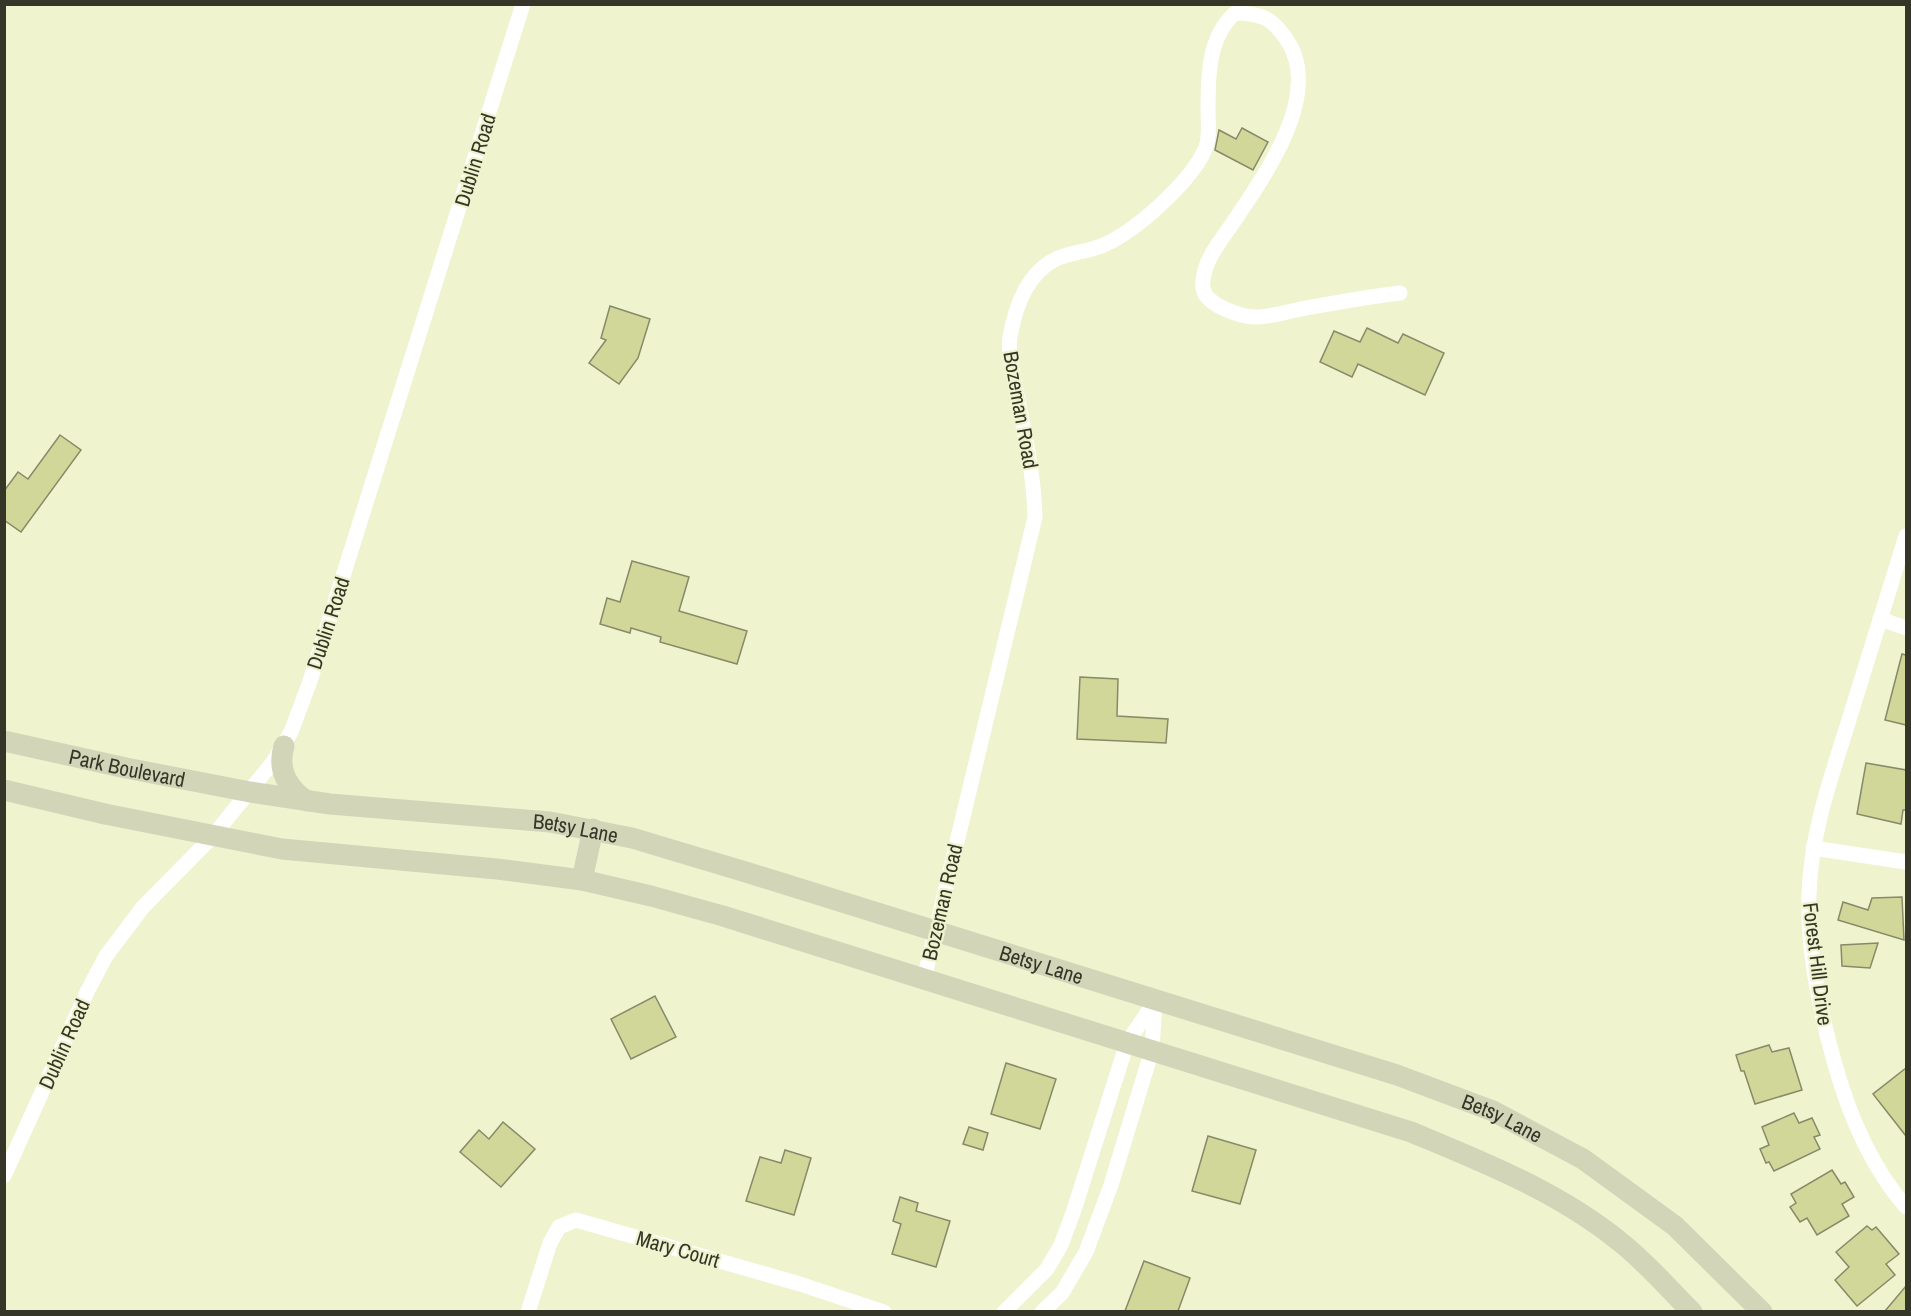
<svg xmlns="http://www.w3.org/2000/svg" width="1911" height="1316" font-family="'Archivo Narrow',sans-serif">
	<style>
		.building { fill: #d1d699; stroke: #878a68; stroke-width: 1.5 }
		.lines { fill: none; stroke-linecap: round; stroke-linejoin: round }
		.minor { stroke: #fff; stroke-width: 15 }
		.secondary { stroke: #d3d5b9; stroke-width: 21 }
		.labels { text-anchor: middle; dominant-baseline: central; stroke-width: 4.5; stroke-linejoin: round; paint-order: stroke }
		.street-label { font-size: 21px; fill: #353627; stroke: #eff3ce }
	</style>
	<rect width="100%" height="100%" fill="#eff3ce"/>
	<g class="building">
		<path d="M1242 128 1268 142 1253 170 1215 150 1219 130 1236 139Z"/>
		<path d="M610 306 650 319 638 358 619 384 589 363 606 340 601 338Z"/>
		<path d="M1367 328 1398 343 1403 334 1444 353 1425 395 1358 364 1352 377 1320 362 1334 331 1360 342Z"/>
		<path d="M60 435 81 450 21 532 4 520V491L18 472 28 479Z"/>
		<path d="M632 561 689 577 679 611 747 631 737 664 660 642 661 637 631 628 630 633 600 624 607 598 620 602Z"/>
		<path d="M1902 654 1906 655V725L1885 720Z"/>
		<path d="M1080 677 1118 679 1117 716 1168 719 1166 743 1077 739Z"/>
		<path d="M1866 763 1906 770V810H1903L1901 824 1857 814Z"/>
		<path d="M1902 897 1904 940 1838 920 1843 902 1868 910 1872 898Z"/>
		<path d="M1878 943 1870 968 1842 966 1841 945Z"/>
		<path d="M655 996 676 1037 631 1059 611 1019Z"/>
		<path d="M1769 1045 1772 1052 1789 1048 1802 1090 1755 1104 1744 1071H1741L1736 1055Z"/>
		<path d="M1006 1063 1056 1079 1040 1129 991 1114Z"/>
		<path d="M1906 1068V1136L1873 1094Z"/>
		<path d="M1794 1113 1799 1123 1812 1118 1820 1135 1814 1137 1820 1149 1774 1171 1769 1162 1766 1163 1760 1149 1769 1145 1762 1127Z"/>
		<path d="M503 1122 535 1149 501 1187 460 1152 479 1130 489 1139Z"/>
		<path d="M969 1127 988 1133 983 1150 963 1144Z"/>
		<path d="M1208 1136 1256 1150 1240 1204 1192 1191Z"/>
		<path d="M785 1150 811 1158 794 1215 746 1201 760 1157 781 1163Z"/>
		<path d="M1832 1170 1841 1184 1845 1182 1854 1197 1842 1204 1849 1216 1817 1235 1807 1218 1800 1222 1790 1207 1796 1203 1791 1194Z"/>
		<path d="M900 1197 918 1203 916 1211 950 1221 936 1267 892 1254 901 1224 893 1221Z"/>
		<path d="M1867 1226 1872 1230 1876 1227 1899 1254 1886 1264 1895 1275 1857 1306 1835 1280 1849 1267 1836 1252Z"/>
		<path d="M1144 1261 1190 1278 1178 1311H1125Z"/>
		<path d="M1906 1286V1311H1885Z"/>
	</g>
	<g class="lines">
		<g class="minor">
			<path d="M1906 536C1887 598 1867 660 1848 723 1830 781 1811 833 1809 895 1807 947 1820 1011 1834 1061 1848 1112 1871 1167 1906 1207"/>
			<path d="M1880 619 1906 628"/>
			<path d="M1813 848 1906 862"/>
			<path d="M924 979 1035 517C1034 477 1026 440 1018 400 1015 383 1007 354 1010 337 1015 308 1026 275 1054 260 1069 252 1090 252 1106 244 1138 229 1193 180 1206 147 1210 136 1208 121 1208 110 1208 76 1208 37 1235 13 1264 13 1275 20 1290 45 1321 101 1260 182 1230 227 1221 240 1209 255 1205 270 1204 274 1202 284 1203 288 1205 305 1241 317 1256 317 1270 317 1287 312 1301 309 1334 303 1366 297 1400 293"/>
			<path d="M4 1176 88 990 106 956 143 907 213 836 273 762 291 732 310 681 523 4"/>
			<path d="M528 1312 550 1243 559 1227 576 1220 800 1284 884 1312"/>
			<path d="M1004 1312 1047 1269 1061 1245 1074 1210 1127 1043 1155 1001 1152 1050 1111 1185 1086 1252 1062 1293 1042 1312"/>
		</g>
		<g class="secondary">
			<path id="s1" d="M4 741 126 768 250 792 330 804 550 822 632 838 749 873 1397 1075 1493 1111 1583 1159 1675 1226 1762 1312"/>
			<path d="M284 746C277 770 287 788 307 801"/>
			<path d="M4 790 105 814 282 849 497 869 582 880 651 896 723 916 1411 1132C1483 1162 1557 1191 1619 1241 1645 1261 1668 1288 1692 1312"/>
			<path d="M582 880 593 829"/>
		</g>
	</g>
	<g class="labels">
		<g class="street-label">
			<text transform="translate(475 160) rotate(-73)">Dublin Road</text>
			<text transform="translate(1021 410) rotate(80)">Bozeman Road</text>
			<text transform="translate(328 623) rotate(-72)">Dublin Road</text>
			<text stroke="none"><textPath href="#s1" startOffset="126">Park Boulevard</textPath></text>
			<text stroke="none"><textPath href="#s1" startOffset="579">Betsy Lane</textPath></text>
			<text transform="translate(942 902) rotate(-77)">Bozeman Road</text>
			<text transform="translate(1818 964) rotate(83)">Forest Hill Drive</text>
			<text stroke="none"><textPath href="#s1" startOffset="1065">Betsy Lane</textPath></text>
			<text transform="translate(64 1044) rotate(-66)">Dublin Road</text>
			<text stroke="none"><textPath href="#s1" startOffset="1551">Betsy Lane</textPath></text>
			<text transform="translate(678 1249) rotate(16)">Mary Court</text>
		</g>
	</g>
	<rect width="1911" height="1316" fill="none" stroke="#353627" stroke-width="12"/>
</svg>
